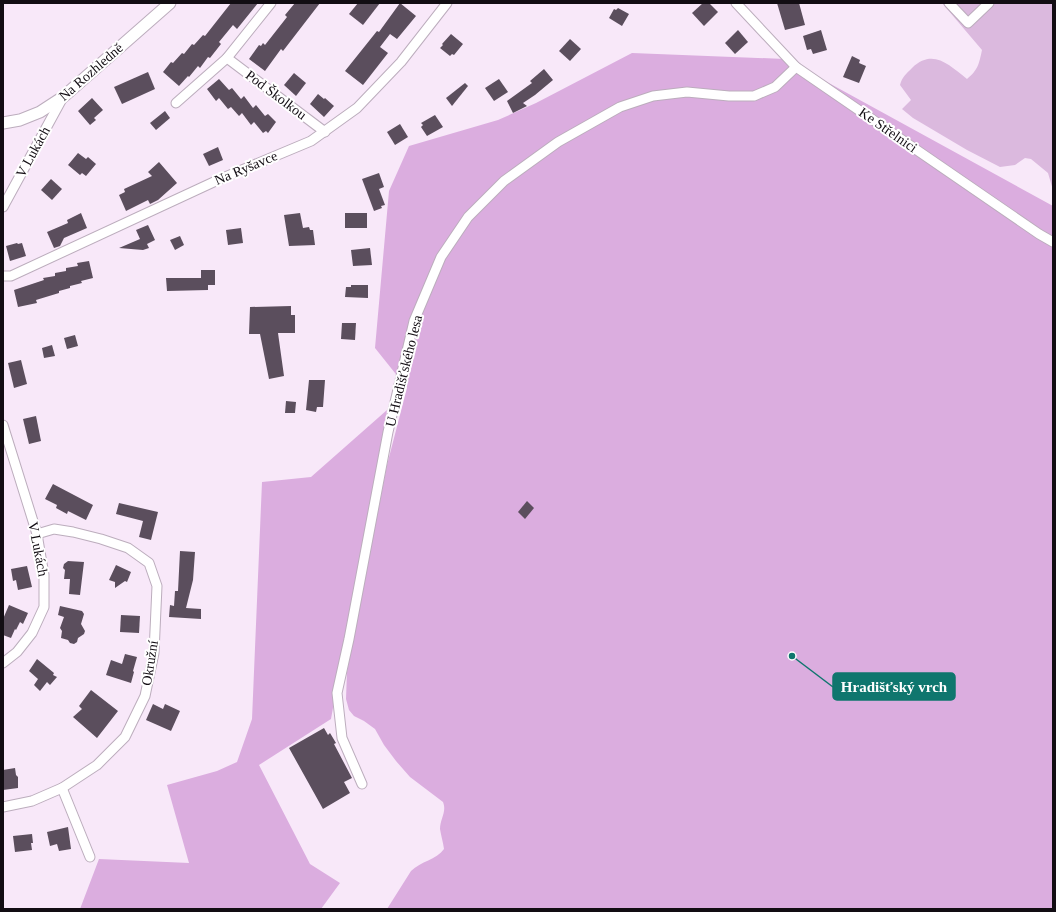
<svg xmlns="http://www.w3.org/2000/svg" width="1056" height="912" font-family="'Times New Roman',serif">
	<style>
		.green { fill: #dbb9de }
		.forest { fill: #dbaddf }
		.building { fill: #5b4e5d }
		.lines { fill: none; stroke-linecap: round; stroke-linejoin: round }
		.minor-casing { stroke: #bcadbd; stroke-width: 11 }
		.tertiary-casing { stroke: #bcadbd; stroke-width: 13 }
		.minor { stroke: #fff; stroke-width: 9 }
		.tertiary { stroke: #fff; stroke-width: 11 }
		.labels { text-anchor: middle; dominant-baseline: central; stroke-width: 4; stroke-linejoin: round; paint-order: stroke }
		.street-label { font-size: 14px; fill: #120d13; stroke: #fff }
		.leader { fill: none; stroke: #0f766e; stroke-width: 1.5 }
		.callout-dot { fill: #0f766e; stroke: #fff; stroke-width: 1.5 }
		.callout { fill: #0f766e; stroke: #0f766e; stroke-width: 1.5 }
		.callout-label { font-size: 15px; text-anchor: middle; font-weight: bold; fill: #fff }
	</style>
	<rect width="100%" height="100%" fill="#f8e8f9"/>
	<path class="green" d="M942 3H1053V190L1048 173 1031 159 1025 158 1015 165 1000 167 967 150 913 118 902 109 911 100 900 85C902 77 906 74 912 68 933 48 949 65 967 79 978 70 979 64 982 50Z"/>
	<g class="forest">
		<path d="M632 53 785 59 1053 206V909H387L411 871C421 861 436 860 444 849 443 842 441 835 440 829 440 819 447 812 443 802L410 777 396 761 384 745 375 729 364 721 354 716 349 710 346 699 347 672 387 465 407 388 375 348 389 191 409 146 498 120 536 103Z"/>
		<path d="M387 410 331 719 259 765 310 864 340 883 321 909H80L99 859 189 863 167 785 217 771 237 762 252 719 262 482 311 477Z"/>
	</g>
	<g class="building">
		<path d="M231 3H258L237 29 233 25 219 42 221 44 210 58 208 57 200 68 198 66 189 77 188 76 179 86 163 72 171 62 173 63 182 53 184 54 192 44 194 45 203 35 205 36Z"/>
		<path d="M295 3H320L283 51 281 49 265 71 249 59 259 45 261 46 263 43 265 45 287 17 285 15Z"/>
		<path d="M358 3H380L363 25 349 14Z"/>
		<path d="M400 3 416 16 397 39 390 34 380 47 388 53 363 85 345 71 377 31 379 32Z"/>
		<path d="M703 3H709L718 12 704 26 692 13Z"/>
		<path d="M777 3H799L805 25 785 30Z"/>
		<path d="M618 8 629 14 622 26 609 18 614 9 616 10Z"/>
		<path d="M738 30 748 42 735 54 725 43Z"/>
		<path d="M821 30 827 50 813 54 811 49 807 50 803 36Z"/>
		<path d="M451 34 463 44 454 55 452 54 450 56 440 48 443 45 442 44Z"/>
		<path d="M570 39 581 49 570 61 559 51Z"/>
		<path d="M852 56 860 60 859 63 866 66 859 83 843 77Z"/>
		<path d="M544 69 553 80 535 95 523 103 527 106 513 113 507 101 532 83 530 81Z"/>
		<path d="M148 72 155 89 122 104 114 87Z"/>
		<path d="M294 73 306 83 296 96 284 85Z"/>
		<path d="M219 79 229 90 232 88 241 99 244 96 253 108 256 105 265 116 268 114 276 122 268 133 266 131 263 133 254 122 251 125 242 113 239 116 231 107 228 109 219 98 216 101 207 89Z"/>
		<path d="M499 79 508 92 494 101 485 88Z"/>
		<path d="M465 83 468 86 452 106 446 98Z"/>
		<path d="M318 94 324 99 325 98 334 106 324 117 310 104Z"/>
		<path d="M92 98 103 110 94 118 96 120 90 125 78 111Z"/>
		<path d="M165 111 170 118 156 130 150 123Z"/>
		<path d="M435 115 443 127 427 136 421 127 423 125 421 123Z"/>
		<path d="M400 124 408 137 395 145 387 132Z"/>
		<path d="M218 147 223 160 209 166 203 154Z"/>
		<path d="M78 153 86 159 88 157 96 164 86 176 82 173 80 175 68 165Z"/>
		<path d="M159 162 177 183 158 200 150 204 148 200 126 211 119 195 125 192 124 189 152 176 148 172Z"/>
		<path d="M379 173 384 187 379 189 385 205 381 206 382 208 374 211 362 179Z"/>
		<path d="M51 179 62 189 52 200 41 190Z"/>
		<path d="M81 213 87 228 64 238 60 246 54 248 47 232 68 223 67 220Z"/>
		<path d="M300 213 303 228 309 227 310 230H313L315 245 289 246 284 215Z"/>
		<rect x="345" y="213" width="22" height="15"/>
		<path d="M148 225 155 240 147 244 149 248 143 250 119 248 140 239 136 230Z"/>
		<path d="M241 228 243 243 228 245 226 230Z"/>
		<path d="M180 236 184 245 175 250 170 240Z"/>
		<path d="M17 243 18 244 22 243 26 256 10 261 6 246Z"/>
		<path d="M370 248 372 265 353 266 351 250Z"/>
		<path d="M89 261 93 278 81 281 82 283 70 286V288L59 291V293L36 300 37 303 18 307 14 290 44 280 43 278 55 276V273L66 271V268L78 266 77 263Z"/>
		<path d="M201 270H215V285H208V290L167 291 166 278H201Z"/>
		<path d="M351 285H368V298L345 297 346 287H351Z"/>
		<path d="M291 306V315H295V333H278L284 376 269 379 260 334H249L250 307Z"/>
		<path d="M342 323H356L355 340 341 339Z"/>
		<path d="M75 335 78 346 67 349 64 338Z"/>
		<path d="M52 345 55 356 44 358 42 348Z"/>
		<path d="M21 360 27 384 14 388 8 363Z"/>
		<path d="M309 380H325L323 407H317L316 412 306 410Z"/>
		<path d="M286 401 296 402 295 413H285Z"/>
		<path d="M36 416 41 441 29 444 23 419Z"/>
		<path d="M53 484 93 505 86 520 68 511 67 514 56 508 57 505 45 499Z"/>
		<path d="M527 501 534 508 525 519 518 512Z"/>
		<path d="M119 503 158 512 151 540 139 537 143 521 116 514Z"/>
		<path d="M180 551 195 552 193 580 186 608 201 609V619L169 617 170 605 174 606 175 591H178Z"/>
		<path d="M68 561 84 562 80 595 69 594 70 579H64L65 570 63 568 64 564Z"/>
		<path d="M116 565 131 572 127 582 125 581 115 588V582L109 580Z"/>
		<path d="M27 566 32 587 18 590 16 580 13 581 11 569Z"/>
		<path d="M9 605 28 613 23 624 20 622 16 630 15 629 11 638 3 635V619Z"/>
		<path d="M60 606 82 611 84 614 81 624 85 631 84 634 78 638 77 642 74 644 70 643 68 640 61 638 62 631 60 628 64 617 58 615Z"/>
		<path d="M121 615 140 616 139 633 120 632Z"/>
		<path d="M125 654 137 657 133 671 134 672 131 683 106 675 111 660 122 664Z"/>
		<path d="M37 659 54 673 53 675 57 677 50 685 47 682 40 691 34 685 38 679 29 671Z"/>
		<path d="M91 690 118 711 97 738 73 717 82 709 79 706Z"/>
		<path d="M153 704 163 709 165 704 180 711 171 731 146 720Z"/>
		<path d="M324 728 328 735 330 733 336 743 334 744 352 778 344 782 350 793 323 809 289 748Z"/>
		<path d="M15 768 16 775 18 777V788L3 790V770Z"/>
		<path d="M68 827 71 849 59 851 57 844 50 846 47 832Z"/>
		<path d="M32 834 33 843H31L32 850 15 852 13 836Z"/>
	</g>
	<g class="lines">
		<defs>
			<g id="minor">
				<path d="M271 3 227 58 325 132"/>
				<path d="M736 3 796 67 1039 234 1053 242"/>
				<path d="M949 3 968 23 989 3"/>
				<path d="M176 103 227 58"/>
				<path d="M3 207 63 97"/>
				<path d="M3 276H11L218 180 311 141 357 108 401 62 447 3"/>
				<path d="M3 425 37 534 44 575V607L32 633 17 652 3 663"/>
				<path d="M362 784 342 738 337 693 349 639 388 432 414 321 441 257 468 217 504 181 558 142 620 107 653 96 687 92 729 96H754L775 87 796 67"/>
				<path d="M62 788 90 857"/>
				<path d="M3 807 32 801 62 788 97 765 125 737 145 696 154 653 157 586 149 563 128 548 101 539 73 532 54 529 37 534"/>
			</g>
			<path id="tertiary" d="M3 123 20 120 40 112 63 97 170 3"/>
		</defs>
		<use href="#minor" class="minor-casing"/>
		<use href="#tertiary" class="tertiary-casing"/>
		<use href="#minor" class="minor"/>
		<use href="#tertiary" class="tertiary"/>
	</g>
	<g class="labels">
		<g class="street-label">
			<text transform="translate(91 72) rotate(-41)">Na Rozhledně</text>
			<text transform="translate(276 95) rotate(37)">Pod Školkou</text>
			<text transform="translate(888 130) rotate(35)">Ke Střelnici</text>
			<text transform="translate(33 152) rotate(-61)">V Lukách</text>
			<text transform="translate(246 168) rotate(-23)">Na Ryšavce</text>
			<text transform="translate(404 371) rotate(-76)">U Hradišťského lesa</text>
			<text transform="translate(38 549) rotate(79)">V Lukách</text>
			<text transform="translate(150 663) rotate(-81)">Okružní</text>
		</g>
	</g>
	<path class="leader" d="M792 656L833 687"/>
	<circle class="callout-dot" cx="792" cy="656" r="4"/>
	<rect class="callout" x="833" y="673" width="122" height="27" rx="4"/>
	<g class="callout-label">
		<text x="894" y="692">Hradišťský vrch</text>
	</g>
	<rect width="1056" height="912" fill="none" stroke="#120d13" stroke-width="8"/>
</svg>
